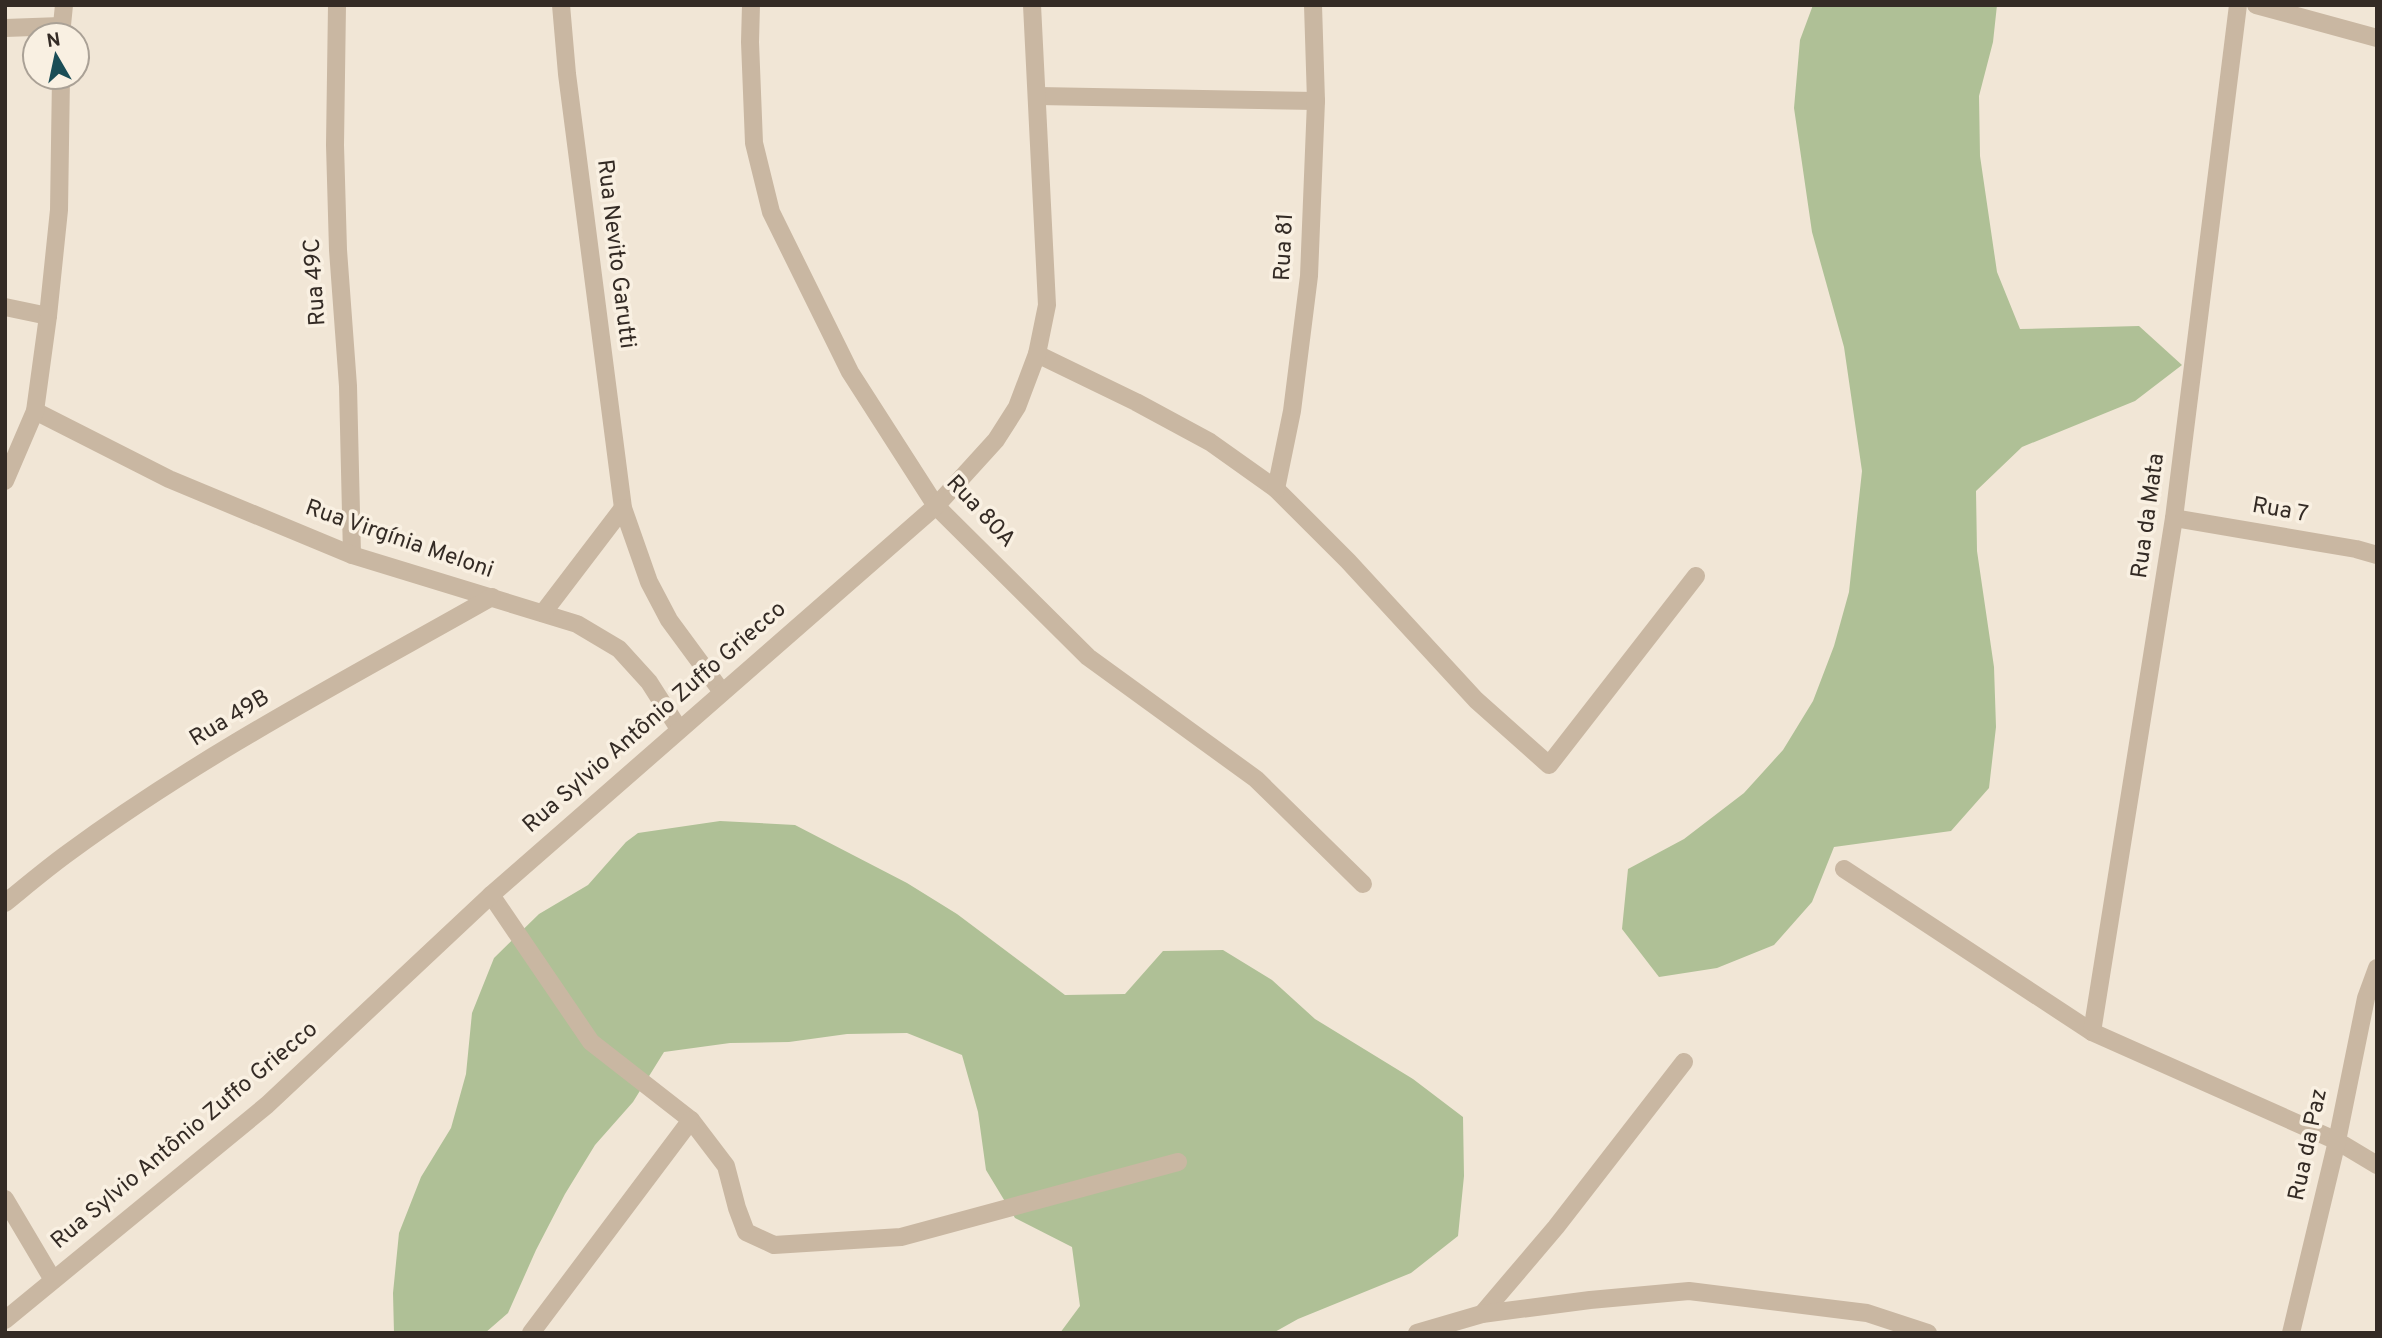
<svg xmlns="http://www.w3.org/2000/svg" width="2382" height="1338" font-family="Overpass,sans-serif">
	<style>
		.green { fill: #afc096 }
		.lines { fill: none; stroke-linecap: round; stroke-linejoin: round }
		.minor { stroke: #c9b7a2; stroke-width: 18 }
		.labels { text-anchor: middle; dominant-baseline: central; stroke-width: 7; stroke-linejoin: round; paint-order: stroke }
		.street-label { font-size: 23px; fill: #342b25; stroke: #f9f0e2 }
	</style>
	<rect width="100%" height="100%" fill="#f1e6d6"/>
	<g class="green">
		<path d="M1813 5H1997L1993 42 1979 96 1980 156 1997 272 2020 329 2139 326 2182 365 2135 401 2022 447 1976 491 1977 551 1994 667 1996 727 1989 788 1951 831 1834 847 1812 902 1774 945 1717 968 1659 977 1622 929 1628 869 1684 839 1744 793 1783 750 1813 701 1834 646 1849 592 1862 471 1844 347 1812 232 1794 108 1800 40Z"/>
		<path d="M720 821 795 825 907 883 957 914 1065 995 1125 994 1163 951 1223 950 1272 980 1315 1019 1413 1079 1463 1117 1464 1176 1458 1236 1411 1273 1298 1319 1273 1333H1060L1080 1306 1072 1247 1015 1218 986 1170 978 1112 962 1055 907 1033 847 1034 789 1042 730 1043 664 1052 633 1102 595 1145 565 1194 536 1250 508 1313 485 1333H394L393 1293 399 1233 421 1177 451 1128 466 1074 472 1013 494 958 539 914 588 885 626 842 638 833Z"/>
	</g>
	<g class="lines">
		<g class="minor">
			<path d="M337 5 335 145 338 250 348 386 352 555"/>
			<path d="M561 5 567 74 623 508 649 582 669 620 722 692"/>
			<path d="M751 5 750 42 754 143 771 212 850 372 936 506 1088 657 1256 779 1363 884"/>
			<path d="M2256 5 2377 38"/>
			<path d="M5 28 61 26"/>
			<path d="M61 35 64 5"/>
			<path d="M1038 96 1316 101"/>
			<path d="M5 307 48 316"/>
			<path d="M1037 354 1136 402 1210 442 1276 489 1348 561 1476 700 1549 765 1696 576"/>
			<path d="M35 411 169 479 352 555 577 624 619 649 649 682 679 729"/>
			<path d="M5 481 35 411 48 316 59 210 61 77"/>
			<path d="M1276 489 1292 411 1309 276 1316 101 1313 5"/>
			<path d="M2174 518 2356 549 2377 555"/>
			<path d="M543 613 623 508"/>
			<path d="M1844 869 2092 1032 2337 1141 2377 1165"/>
			<path d="M491 895 591 1042 691 1120 726 1166 737 1208 746 1232 774 1245 901 1237 1178 1162"/>
			<path d="M5 903C26 886 46 869 68 853 201 755 349 678 492 597"/>
			<path d="M2092 1032 2174 518 2238 5"/>
			<path d="M5 1199 53 1280"/>
			<path d="M1482 1314 1556 1227 1684 1062"/>
			<path d="M5 1320 267 1105 491 895 936 506 996 440 1017 407 1037 354 1047 305 1032 5"/>
			<path d="M531 1333 691 1120"/>
			<path d="M1417 1333 1482 1314 1590 1300 1689 1291 1867 1313 1928 1333"/>
			<path d="M2291 1333 2337 1141 2366 998 2377 968"/>
		</g>
	</g>
	<g class="labels">
		<g class="street-label">
			<text transform="translate(1285 247) rotate(-87)">Rua 81</text>
			<text transform="translate(615 254) rotate(83)">Rua Nevito Garutti</text>
			<text transform="translate(316 282) rotate(-94)">Rua 49C</text>
			<text transform="translate(2280 511) rotate(10)">Rua 7</text>
			<text transform="translate(980 512) rotate(47)">Rua 80A</text>
			<text transform="translate(2149 516) rotate(-82)">Rua da Mata</text>
			<text transform="translate(399 540) rotate(19)">Rua Virgínia Meloni</text>
			<text transform="translate(655 718) rotate(-41)">Rua Sylvio Antônio Zuffo Griecco</text>
			<text transform="translate(230 719) rotate(-31)">Rua 49B</text>
			<text transform="translate(185 1136) rotate(-40)">Rua Sylvio Antônio Zuffo Griecco</text>
			<text transform="translate(2309 1145) rotate(-78)">Rua da Paz</text>
		</g>
	</g>
	<rect width="2382" height="1338" fill="none" stroke="#342b25" stroke-width="14"/>
	<g transform="translate(56 56) rotate(351)"><circle r="33" fill="#f9f0e2" stroke="#aaa196" stroke-width="2"/>
	<path d="M0-5L12 26L0 18L-12 26Z" fill="#1a4d56"/>
	<text y="-10" font-size="19" font-weight="bold" text-anchor="middle" fill="#342b25">N</text>
	</g>
</svg>
